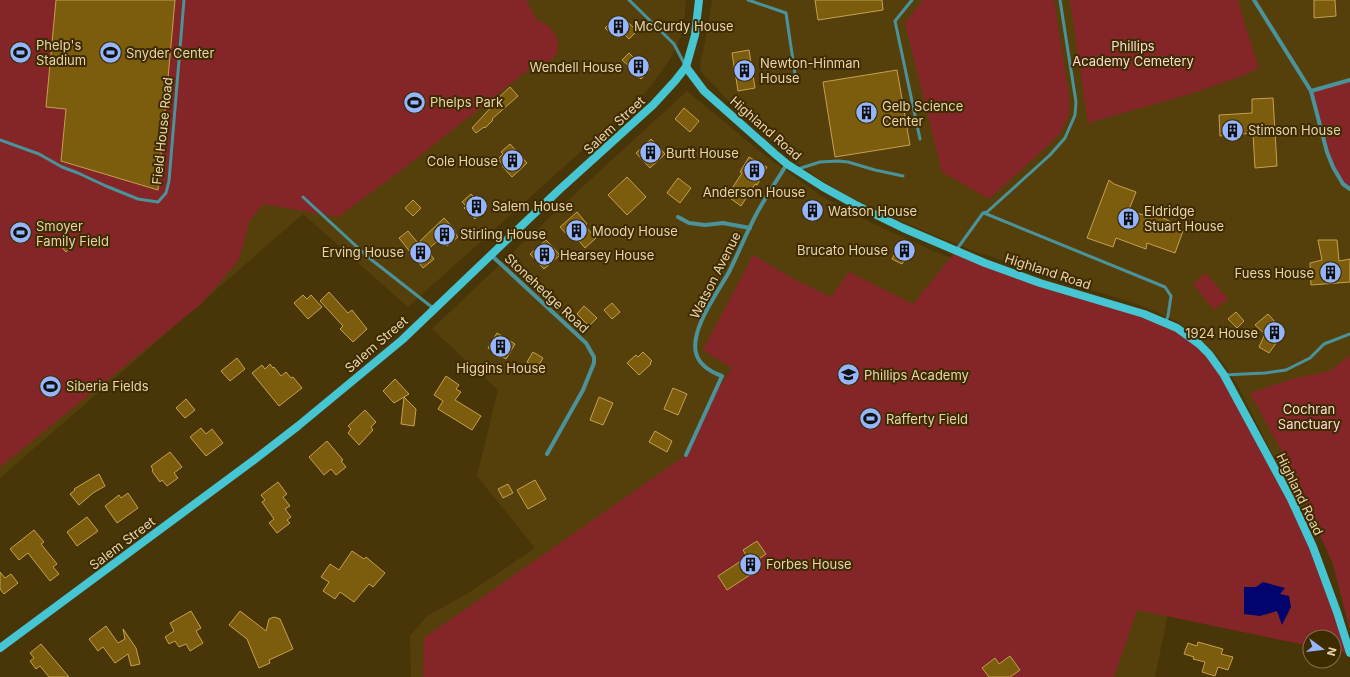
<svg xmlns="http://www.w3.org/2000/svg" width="1350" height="677" font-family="Inter,sans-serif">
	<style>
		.built { fill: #55400c }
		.green { fill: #842627 }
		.water { fill: #01046c }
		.building { fill: #7c5d0d; stroke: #c5a050 }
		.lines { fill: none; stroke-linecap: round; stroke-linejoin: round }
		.lane { stroke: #4b939b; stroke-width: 3 }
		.street { stroke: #4b939b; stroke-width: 4 }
		.secondary { stroke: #46c5d2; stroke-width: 8 }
		.labels { text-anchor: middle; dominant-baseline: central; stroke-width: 4; stroke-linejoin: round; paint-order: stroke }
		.poi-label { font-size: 13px; fill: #e7d4ae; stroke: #3e2b00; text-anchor: start }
		.park-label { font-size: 13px; fill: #fcdad6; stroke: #3e2b00 }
		.street-label { font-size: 13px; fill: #e7d4ae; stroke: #3e2b00 }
	</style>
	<rect width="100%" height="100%" fill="#493608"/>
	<g class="built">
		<path d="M0 0H686L683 31 672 56 652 85 637 101 408 307 303 214 0 478Z"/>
		<path d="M712 0H1350V630L1333 564 1308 507 1301 511 1237 384 1223 363 1211 349 1177 321 1156 312 1131 302 1091 290 974 251 924 231 847 196 815 176 791 158 744 117 703 74 700 69 701 60 708 27Z"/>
		<path d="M687 91 763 154 821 196 874 224 933 251 977 267 1172 594 1155 677H411L410 636 427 616 470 592 535 548 477 476 498 390 432 329 566 202Z"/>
	</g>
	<g class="green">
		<path d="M0 0H526L537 20 549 26 558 39 557 54 546 64 532 67 403 169 338 217 263 204 249 222 239 260 201 304 0 467Z"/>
		<path d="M923 0H1054L1069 96V115L1059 135 1044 149 989 199 942 172 905 23Z"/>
		<path d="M1070 0H1238L1244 22 1259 67 1245 75 1190 94 1088 123Z"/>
		<path d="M1350 80V189L1343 184 1333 167 1311 91Z"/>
		<path d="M956 251 1177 328 1209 354 1291 499 1350 654 1334 651V637H1310V646L1137 610 1114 677H423L424 638 686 455 713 396 732 368 703 350 753 255 792 278 831 297 849 272 913 304Z"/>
		<path d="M1206 273 1228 299 1214 310 1193 284Z"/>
		<path d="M1350 355V630L1333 564 1281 450 1250 393 1292 379 1330 371Z"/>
	</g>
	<path class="water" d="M1263 582 1285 588 1280 594 1289 596 1291 607 1282 625 1277 611 1260 616 1244 614V587H1256Z"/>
	<g class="building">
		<path d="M56 0H175L158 190 61 161 66 109 46 107Z"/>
		<path d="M815 0H882L883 10 818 20Z"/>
		<path d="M1314 0H1335L1336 16 1314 18Z"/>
		<path d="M622 16 637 31 629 39 619 29 613 35 605 28 616 17 619 19Z"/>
		<path d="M749 50 755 88 738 91 732 53Z"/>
		<path d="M629 53 635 59 637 57 650 69 641 79 628 67 629 66 622 60Z"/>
		<path d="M897 70 910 145 835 157 823 82Z"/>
		<path d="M510 87 518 96 492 119 493 120 485 128 484 127 476 133 472 128 496 102 495 101Z"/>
		<path d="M1273 98 1277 166 1255 168 1253 133 1220 136 1219 115 1252 113V99Z"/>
		<path d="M684 108 699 121 690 132 675 119Z"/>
		<path d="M651 139 665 154 650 168 636 153Z"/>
		<path d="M510 144 527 163 512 177 502 166 503 165 498 159 503 154 501 152Z"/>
		<path d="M749 157 767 167 757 185 755 184 741 206 727 196 742 173 740 172Z"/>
		<path d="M627 177 646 197 627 215 608 195Z"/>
		<path d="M678 178 691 188 680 203 667 193Z"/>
		<path d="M1109 180 1114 184 1136 192 1129 210 1143 215 1150 211 1171 222 1167 227 1183 231 1175 253 1147 243 1146 249 1116 238 1113 247 1087 238Z"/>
		<path d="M471 194 477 200 480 197 488 206 475 219 464 208 466 206 462 202Z"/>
		<path d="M413 200 421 208 413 216 405 208Z"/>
		<path d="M813 201 822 206 812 221 803 216Z"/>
		<path d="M577 212 587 224 585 226 596 238 585 248 574 235 570 238 560 227Z"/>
		<path d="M444 218 455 230 454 232 458 237 447 246 440 239 427 250 434 259 423 268 399 238 408 231 418 243Z"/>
		<path d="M66 235 74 245 66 252 58 243Z"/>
		<path d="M546 240 560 255 544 269 530 254Z"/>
		<path d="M1318 240H1337L1339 261 1350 259V282L1311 285 1310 263 1322 260Z"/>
		<path d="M900 244 910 249 902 264 892 259Z"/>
		<path d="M329 292 348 313 352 310 367 329 353 342 340 329 343 326 320 301Z"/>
		<path d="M303 295 307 299 311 295 322 307 308 319 294 303Z"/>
		<path d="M612 303 620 312 612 319 604 310Z"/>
		<path d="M584 306 597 318 589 326 577 314Z"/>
		<path d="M1236 312 1244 321 1237 328 1228 319Z"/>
		<path d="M1268 314 1284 332 1269 353 1259 347 1265 334 1255 325Z"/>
		<path d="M497 333 515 344 506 359 488 348Z"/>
		<path d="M533 352 543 358 537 368 527 362Z"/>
		<path d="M643 352 652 361 650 363 651 364 639 375 627 363 636 355 638 357Z"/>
		<path d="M237 358 245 369 230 381 221 371Z"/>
		<path d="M270 364 273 368 274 367 281 376 286 372 291 378 293 377 302 388 279 406 252 373 262 365 265 369Z"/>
		<path d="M446 376 459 385 456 389 461 392 455 400 481 416 472 430 438 409 443 401 434 395Z"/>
		<path d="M395 379 409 394 394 403 383 391Z"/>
		<path d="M673 388 687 394 678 415 664 409Z"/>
		<path d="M404 397 416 409 414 426 401 424Z"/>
		<path d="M599 397 613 403 603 425 590 420Z"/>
		<path d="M186 399 195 410 185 418 176 408Z"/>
		<path d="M365 410 376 422 371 427 373 430 359 445 348 433 351 429 348 426Z"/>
		<path d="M201 428 206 434 212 429 223 443 206 456 190 437Z"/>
		<path d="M655 431 672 441 667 452 649 442Z"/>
		<path d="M327 441 343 460 341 461 346 467 336 475 331 469 324 475 309 457Z"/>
		<path d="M170 452 182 467 174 473 178 478 167 486 162 480 160 482 152 471 153 470 151 466Z"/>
		<path d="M99 474 105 486 93 493 79 505 70 494 75 490 74 489Z"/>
		<path d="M535 480 546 499 528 509 517 490Z"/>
		<path d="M278 482 287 494 283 497 290 506 285 509 291 517 287 520 290 523 277 533 269 523 274 519 262 502 265 500 261 495Z"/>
		<path d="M508 484 513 493 503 498 498 489Z"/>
		<path d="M128 493 138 508 117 523 105 506 119 495 121 498Z"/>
		<path d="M87 517 98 531 77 546 67 532Z"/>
		<path d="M34 530 44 542 41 544 57 564 53 567 59 574 50 581 28 553 19 560 10 549Z"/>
		<path d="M757 541 766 554 754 562 759 569 727 590 718 576 747 557 743 550Z"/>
		<path d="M352 551 364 559 366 557 385 573 373 587 369 584 354 602 340 592 335 599 323 591 329 582 321 577 330 564 339 570Z"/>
		<path d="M0 572 5 578 11 574 18 583 4 594 0 589Z"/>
		<path d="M191 611 201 628 196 631 203 643 190 651 186 644 179 647 175 641 169 644 165 637 174 631 170 623Z"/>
		<path d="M240 611 266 631 269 619 274 617 280 619 293 649 269 660 270 663 259 668 247 639 229 625Z"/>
		<path d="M106 626 118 643 125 639 123 629 136 648 140 664 131 666 128 654 115 663 103 647 98 651 89 639Z"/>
		<path d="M1198 642 1223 649 1221 654 1233 657 1228 670 1218 667 1215 676 1202 672 1205 662 1193 659 1194 657 1184 654 1188 643 1197 646Z"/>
		<path d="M41 644 69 677H49L40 666 36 669 30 661 34 658 30 653Z"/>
		<path d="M1010 656 1020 670 1010 677H989L982 668 995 658 999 664Z"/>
	</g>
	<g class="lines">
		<g class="lane">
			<path d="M629 0 674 44 685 65"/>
			<path d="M748 0 786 13 795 74"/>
			<path d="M912 0 895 21 920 139"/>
			<path d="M0 140 39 154 62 167 78 173 106 186 138 199 158 202 166 193 169 181 184 0"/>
			<path d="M798 169 820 162 838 161 848 162 875 170 903 176"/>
			<path d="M303 197 368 257 433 308"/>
			<path d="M984 213 1165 287 1171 296 1168 316 1166 321"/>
			<path d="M957 249 983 213 987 212 1050 155 1065 138 1075 115 1076 102 1060 0"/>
			<path d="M1224 375 1265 373 1286 370 1310 358 1324 344 1350 334"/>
		</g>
		<g class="street">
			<path d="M1254 0 1311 91 1327 152 1333 167 1343 184 1350 189"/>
			<path d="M1311 91 1350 80"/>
			<path d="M678 217 689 223 705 225 723 223 750 228"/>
			<path d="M491 255 586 343 594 357V363L583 390 547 454"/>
			<path d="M686 455 722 376C711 372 699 365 696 353 690 329 718 292 729 272 739 252 747 231 758 211 767 195 777 180 787 164"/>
		</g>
		<g class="secondary">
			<path d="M686 67 704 91 775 154 787 164 823 187 854 204 903 228 985 263 1040 283 1144 314 1177 328 1199 344 1209 354 1224 375 1291 499 1313 547 1337 612 1350 653"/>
			<path d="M0 648 254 460 298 426 402 340 559 190 653 105 675 81 686 67 695 35 699 0"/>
		</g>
	</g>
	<defs>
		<symbol id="building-disc" viewBox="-11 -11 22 22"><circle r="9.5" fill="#95b6fd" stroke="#3e2b00"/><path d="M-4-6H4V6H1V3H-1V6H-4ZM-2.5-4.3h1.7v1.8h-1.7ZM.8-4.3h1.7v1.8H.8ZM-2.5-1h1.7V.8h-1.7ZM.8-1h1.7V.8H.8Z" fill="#111"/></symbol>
		<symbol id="stadium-disc" viewBox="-11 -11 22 22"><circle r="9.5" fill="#95b6fd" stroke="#3e2b00"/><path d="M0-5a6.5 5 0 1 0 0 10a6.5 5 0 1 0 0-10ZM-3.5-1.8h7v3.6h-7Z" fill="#111"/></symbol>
		<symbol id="school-disc" viewBox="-11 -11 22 22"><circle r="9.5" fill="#95b6fd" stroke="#3e2b00"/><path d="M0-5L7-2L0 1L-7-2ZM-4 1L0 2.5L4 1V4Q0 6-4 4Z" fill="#111"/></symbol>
	</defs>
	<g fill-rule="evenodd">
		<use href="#building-disc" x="606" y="14" width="25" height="25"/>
		<use href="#stadium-disc" x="8" y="40" width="25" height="25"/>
		<use href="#stadium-disc" x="98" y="40" width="25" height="25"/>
		<use href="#building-disc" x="626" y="54" width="25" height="25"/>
		<use href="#building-disc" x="732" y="58" width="25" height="25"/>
		<use href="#stadium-disc" x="402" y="90" width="25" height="25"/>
		<use href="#building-disc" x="854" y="100" width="25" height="25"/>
		<use href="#building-disc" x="1220" y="118" width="25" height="25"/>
		<use href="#building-disc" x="638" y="140" width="25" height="25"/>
		<use href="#building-disc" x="500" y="148" width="25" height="25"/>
		<use href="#building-disc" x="742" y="158" width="25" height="25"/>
		<use href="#building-disc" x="464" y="194" width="25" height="25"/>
		<use href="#building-disc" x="800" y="198" width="25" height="25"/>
		<use href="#building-disc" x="1116" y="206" width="25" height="25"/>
		<use href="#building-disc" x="564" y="218" width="25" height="25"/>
		<use href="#stadium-disc" x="8" y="220" width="25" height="25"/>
		<use href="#building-disc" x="432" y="222" width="25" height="25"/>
		<use href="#building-disc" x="892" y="238" width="25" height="25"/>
		<use href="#building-disc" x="408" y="240" width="25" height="25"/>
		<use href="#building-disc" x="532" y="242" width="25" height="25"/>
		<use href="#building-disc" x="1318" y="260" width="25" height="25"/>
		<use href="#building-disc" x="1262" y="320" width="25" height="25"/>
		<use href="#building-disc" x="488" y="334" width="25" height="25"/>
		<use href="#school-disc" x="836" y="362" width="25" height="25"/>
		<use href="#stadium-disc" x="38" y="374" width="25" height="25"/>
		<use href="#stadium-disc" x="858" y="406" width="25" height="25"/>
		<use href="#building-disc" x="738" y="552" width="25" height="25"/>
	</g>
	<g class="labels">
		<g class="poi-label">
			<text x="634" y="26">McCurdy House</text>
			<text x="36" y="45">Phelp's<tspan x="36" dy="15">Stadium</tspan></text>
			<text x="126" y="53">Snyder Center</text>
			<text x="760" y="63">Newton-Hinman<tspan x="760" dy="15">House</tspan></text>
			<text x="622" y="67" text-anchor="end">Wendell House</text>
			<text x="430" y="102">Phelps Park</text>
			<text x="882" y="106">Gelb Science<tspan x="882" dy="15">Center</tspan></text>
			<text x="1248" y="130">Stimson House</text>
			<text x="666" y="153">Burtt House</text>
			<text x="498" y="161" text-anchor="end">Cole House</text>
			<text x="754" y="192" text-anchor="middle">Anderson House</text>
			<text x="492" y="206">Salem House</text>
			<text x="828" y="211">Watson House</text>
			<text x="1144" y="211">Eldridge<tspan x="1144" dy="15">Stuart House</tspan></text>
			<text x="36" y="226">Smoyer<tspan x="36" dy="15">Family Field</tspan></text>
			<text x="592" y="231">Moody House</text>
			<text x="460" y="234">Stirling House</text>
			<text x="888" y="250" text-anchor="end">Brucato House</text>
			<text x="404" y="252" text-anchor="end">Erving House</text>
			<text x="560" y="255">Hearsey House</text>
			<text x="1314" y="273" text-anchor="end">Fuess House</text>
			<text x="1258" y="333" text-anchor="end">1924 House</text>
			<text x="501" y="368" text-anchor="middle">Higgins House</text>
			<text x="864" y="375">Phillips Academy</text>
			<text x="66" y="386">Siberia Fields</text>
			<text x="886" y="419">Rafferty Field</text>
			<text x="766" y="564">Forbes House</text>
		</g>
		<g class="park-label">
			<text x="1133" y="46">Phillips<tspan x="1133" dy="15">Academy Cemetery</tspan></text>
			<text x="1309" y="409">Cochran<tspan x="1309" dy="15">Sanctuary</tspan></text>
		</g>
		<g class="street-label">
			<text transform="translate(614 125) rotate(-43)">Salem Street</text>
			<text transform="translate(766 128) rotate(41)">Highland Road</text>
			<text transform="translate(162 131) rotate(-84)">Field House Road</text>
			<text transform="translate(1048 271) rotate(18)">Highland Road</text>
			<text transform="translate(715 275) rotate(-63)">Watson Avenue</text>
			<text transform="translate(547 293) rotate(43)">Stonehedge Road</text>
			<text transform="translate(376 344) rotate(-41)">Salem Street</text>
			<text transform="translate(1300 494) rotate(64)">Highland Road</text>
			<text transform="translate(122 543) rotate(-37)">Salem Street</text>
		</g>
	</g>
	<g transform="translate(1322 649) rotate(105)"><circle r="19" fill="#3e2b00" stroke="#826f46"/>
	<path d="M0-3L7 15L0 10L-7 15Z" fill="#95b6fd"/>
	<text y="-6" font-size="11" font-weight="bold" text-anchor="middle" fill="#e7d4ae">N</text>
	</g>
</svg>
